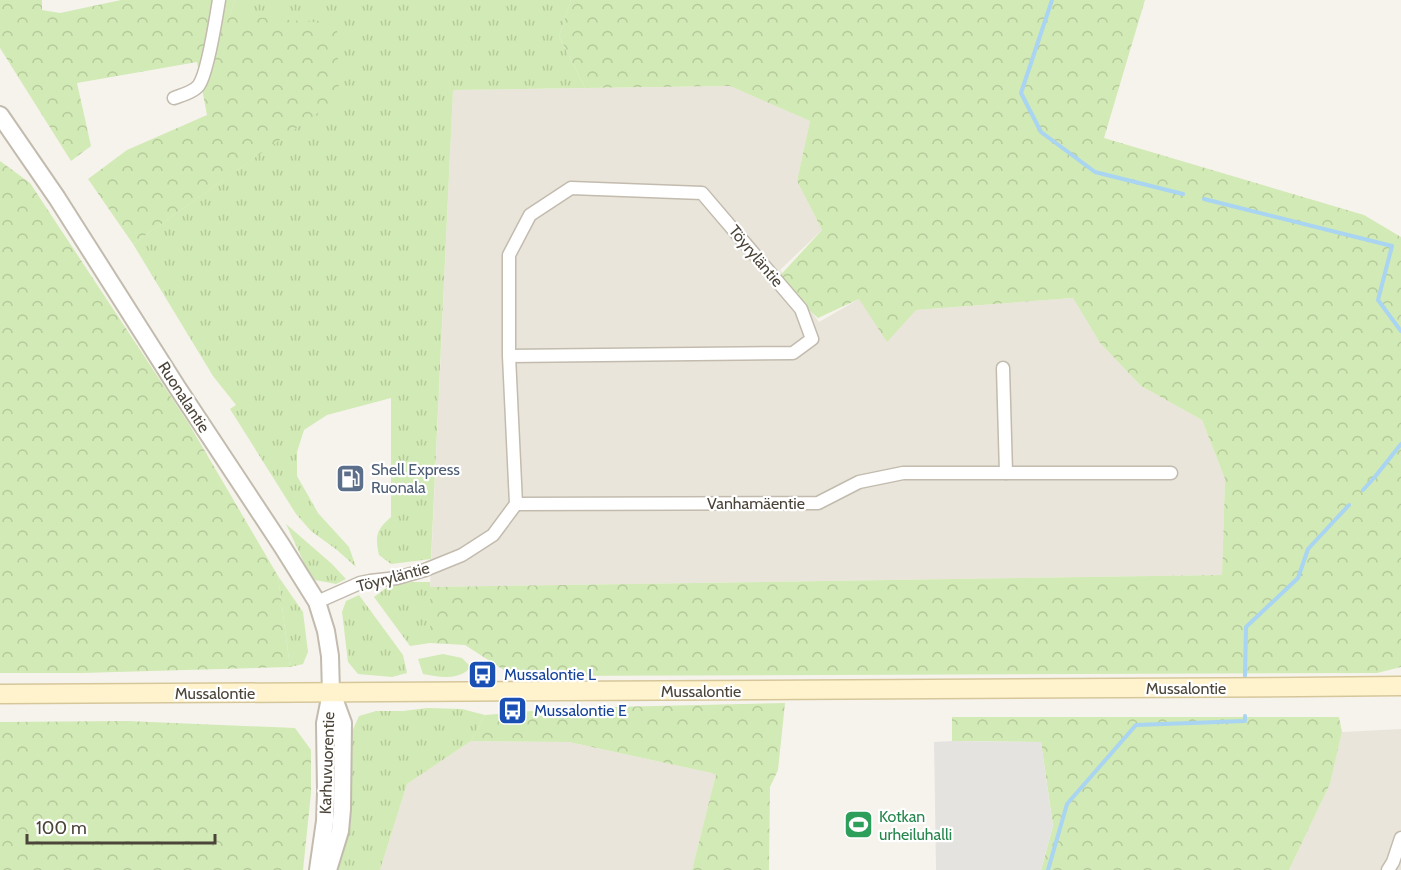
<svg xmlns="http://www.w3.org/2000/svg" width="1401" height="870" font-family="Cabin,sans-serif">
	<style>
		.residential { fill: #eae5da }
		.grass { fill: url(#grass-tufts) }
		.forest { fill: url(#forest-crowns) }
		.parking { fill: #e5e3e0 }
		.lines { fill: none; stroke-linecap: round; stroke-linejoin: round }
		.stream { stroke: #a9d4f2; stroke-width: 4 }
		.minor-casing { stroke: #c2bbae; stroke-width: 15 }
		.tertiary-casing { stroke: #c2bbae; stroke-width: 20 }
		.secondary-casing { stroke: #d6c79b; stroke-width: 21 }
		.minor { stroke: #fff; stroke-width: 12 }
		.tertiary { stroke: #fff; stroke-width: 16 }
		.secondary { stroke: #fff3cd; stroke-width: 18 }
		.labels { text-anchor: middle; dominant-baseline: central; stroke-width: 4.5; stroke-linejoin: round; paint-order: stroke }
		.street-label { font-size: 16px; fill: #4b4439; stroke: #fff }
		.service-label { font-size: 16px; fill: #4e5e75; stroke: #fff; text-anchor: start }
		.transit-label { font-size: 16px; fill: #164399; stroke: #fff; text-anchor: start }
		.leisure-label { font-size: 16px; fill: #27864d; stroke: #fff; text-anchor: start }
	</style>
	<defs>
		<pattern id="grass-tufts" width="24" height="20" patternUnits="userSpaceOnUse" patternTransform="scale(1.5)"><rect width="24" height="20" fill="#d2eab5"/><path d="M3 7l-1-3M5 7V3M7 7l1-3M15 17l-1-3M17 17v-4M19 17l1-3" fill="none" stroke="#b6ca9c"/></pattern>
		<pattern id="forest-crowns" width="20" height="18" patternUnits="userSpaceOnUse" patternTransform="scale(1.5)"><rect width="20" height="18" fill="#d2eab5"/><path d="M2 6a3 3 0 1 1 6 0M12 15a3 3 0 1 1 6 0" fill="none" stroke="#b6ca9c"/></pattern>
	</defs>
	<rect width="100%" height="100%" fill="#f6f3ec"/>
	<g class="residential">
		<path d="M730 86 810 121 797 181 822 230 780 270 819 322 859 299 916 310 1073 298 1100 343 1141 386 1202 420 1225 479 1222 575 430 587 453 90Z"/>
		<path d="M1401 729V870H1289L1330 784 1342 732Z"/>
		<path d="M471 741 569 742 716 774 692 870H380L407 784Z"/>
	</g>
	<g class="grass">
		<path d="M235 0H571L559 36 585 88 453 90 431 559 391 564 379 555C375 536 376 530 391 517V398L327 415 304 430 297 452V476L318 513 349 547 356 567 337 550 311 531 296 514 230 409 236 405 213 376 133 244 338 98 230 15Z"/>
		<path d="M286 524 332 564 346 579 336 584 315 580 306 567Z"/>
		<path d="M278 576 303 612 308 652 303 664 290 667Z"/>
		<path d="M412 582H430V643L410 646 374 597 390 585Z"/>
		<path d="M359 595 403 655 407 673 392 677 358 674 348 662 342 612 346 601Z"/>
		<path d="M443 654 462 658 471 667C459 681 439 677 423 674L418 659Z"/>
		<path d="M427 708 462 709 485 715 471 741 407 784 380 870H338L350 817V736L359 716 376 711H403Z"/>
	</g>
	<g class="forest">
		<path d="M0 0H42V10L60 13 121 0H235L230 15 337 24 339 98 133 244 88 179 127 150 207 115 197 62 77 83 91 146 71 161 0 48Z"/>
		<path d="M571 0H1145L1104 138 1364 215 1401 237V667L1377 673 513 676 465 645 430 643V587L1222 575 1225 479 1202 420 1141 386 1100 343 1073 298 916 310 887 342 859 299 818 318 776 280 822 230 797 181 810 121 730 86 585 88 559 36Z"/>
		<path d="M0 161 30 183 189 424 278 576 290 667 82 673H0Z"/>
		<path d="M785 703 778 770 770 787 769 870H692L716 774 569 742 471 741 485 715 569 708Z"/>
		<path d="M952 717H1339L1342 732 1330 784 1289 870H1041L1053 826 1041 742 952 741Z"/>
		<path d="M127 721 295 728 311 750V793L303 870H0V722Z"/>
	</g>
	<path class="parking" d="M952 741 1041 742 1053 826 1041 870H936L934 742Z"/>
	<g class="lines">
		<g class="stream">
			<path d="M1052 0 1021 93 1041 132 1095 172 1183 194"/>
			<path d="M1204 199 1392 246 1378 300 1401 331"/>
			<path d="M1363 490 1374 478 1401 444"/>
			<path d="M1245 676 1246 627 1298 578 1308 549 1349 505"/>
			<path d="M1048 870 1067 804 1136 725 1245 721V716"/>
		</g>
		<defs>
			<g id="minor">
				<path d="M174 98C182 95 194 92 199 85 208 72 216 18 219 0"/>
				<path d="M1003 368 1006 473"/>
				<path d="M516 504 818 503 859 482 903 473H1171"/>
				<path d="M317 602 360 583 370 581 397 578 425 570 462 555 493 535 516 504 509 356V255L530 215 571 188 702 193 801 309 812 339 793 353 509 356"/>
				<path d="M1388 870 1393 862 1401 838"/>
			</g>
			<g id="tertiary">
				<path d="M0 115 57 198 177 387 282 546 317 602 326 631 330 656 331 693 325 723 326 792 325 821 318 870"/>
				<path d="M328 870 340 831 342 809 343 723 332 693"/>
			</g>
			<path id="secondary" d="M0 694 1299 687 1401 686"/>
		</defs>
		<use href="#minor" class="minor-casing"/>
		<use href="#tertiary" class="tertiary-casing"/>
		<use href="#secondary" class="secondary-casing"/>
		<use href="#minor" class="minor"/>
		<use href="#tertiary" class="tertiary"/>
		<use href="#secondary" class="secondary"/>
	</g>
	<defs>
		<symbol id="fuel-square" viewBox="-11 -11 22 22"><rect x="-9" y="-9" width="18" height="18" rx="4" fill="#5c6f8a" stroke="#fff"/><path d="M-5.5-6h7V0h2V4h1.3V-2.5L3-4.5l.8-.8L6-3V5H2.5V1h-1V6h-7ZM-4.2-4.7v3.2H.2V-4.7Z" fill="#fff"/></symbol>
		<symbol id="bus-square" viewBox="-11 -11 22 22"><rect x="-9" y="-9" width="18" height="18" rx="4" fill="#1a4fb4" stroke="#fff"/><path d="M-5-6H5V4H4V6H2V4H-2V6H-4V4H-5ZM-3.5-4V0h7V-4ZM-3.5 1.2v1.5H-2V1.2ZM2 1.2v1.5H3.5V1.2Z" fill="#fff"/></symbol>
		<symbol id="stadium-square" viewBox="-11 -11 22 22"><rect x="-9" y="-9" width="18" height="18" rx="4" fill="#2e9e5b" stroke="#fff"/><path d="M0-5a6.5 5 0 1 0 0 10a6.5 5 0 1 0 0-10ZM-3.5-1.8h7v3.6h-7Z" fill="#fff"/></symbol>
	</defs>
	<g fill-rule="evenodd">
		<use href="#fuel-square" x="334" y="462" width="33" height="33"/>
		<use href="#bus-square" x="466" y="658" width="33" height="33"/>
		<use href="#bus-square" x="496" y="694" width="33" height="33"/>
		<use href="#stadium-square" x="842" y="808" width="33" height="33"/>
	</g>
	<g class="labels">
		<g class="street-label">
			<text transform="translate(756 256) rotate(50)">Töyryläntie</text>
			<text transform="translate(184 397) rotate(57)">Ruonalantie</text>
			<text x="756" y="503">Vanhamäentie</text>
			<text transform="translate(393 577) rotate(-15)">Töyryläntie</text>
			<text x="1186" y="688">Mussalontie</text>
			<text x="701" y="691">Mussalontie</text>
			<text x="215" y="693">Mussalontie</text>
			<text transform="translate(327 763) rotate(-88)">Karhuvuorentie</text>
		</g>
		<g class="service-label">
			<text x="371" y="469">Shell Express<tspan x="371" dy="18">Ruonala</tspan></text>
		</g>
		<g class="transit-label">
			<text x="504" y="674">Mussalontie L</text>
			<text x="534" y="710">Mussalontie E</text>
		</g>
		<g class="leisure-label">
			<text x="879" y="816">Kotkan<tspan x="879" dy="18">urheiluhalli</tspan></text>
		</g>
	</g>
	<path d="M27 834v9h188v-9" fill="none" stroke="#4b4439" stroke-width="3"/>
	<text x="36" y="834" font-size="18" fill="#4b4439" stroke="#ffffff" stroke-width="4.5" paint-order="stroke">100 m</text>
</svg>
